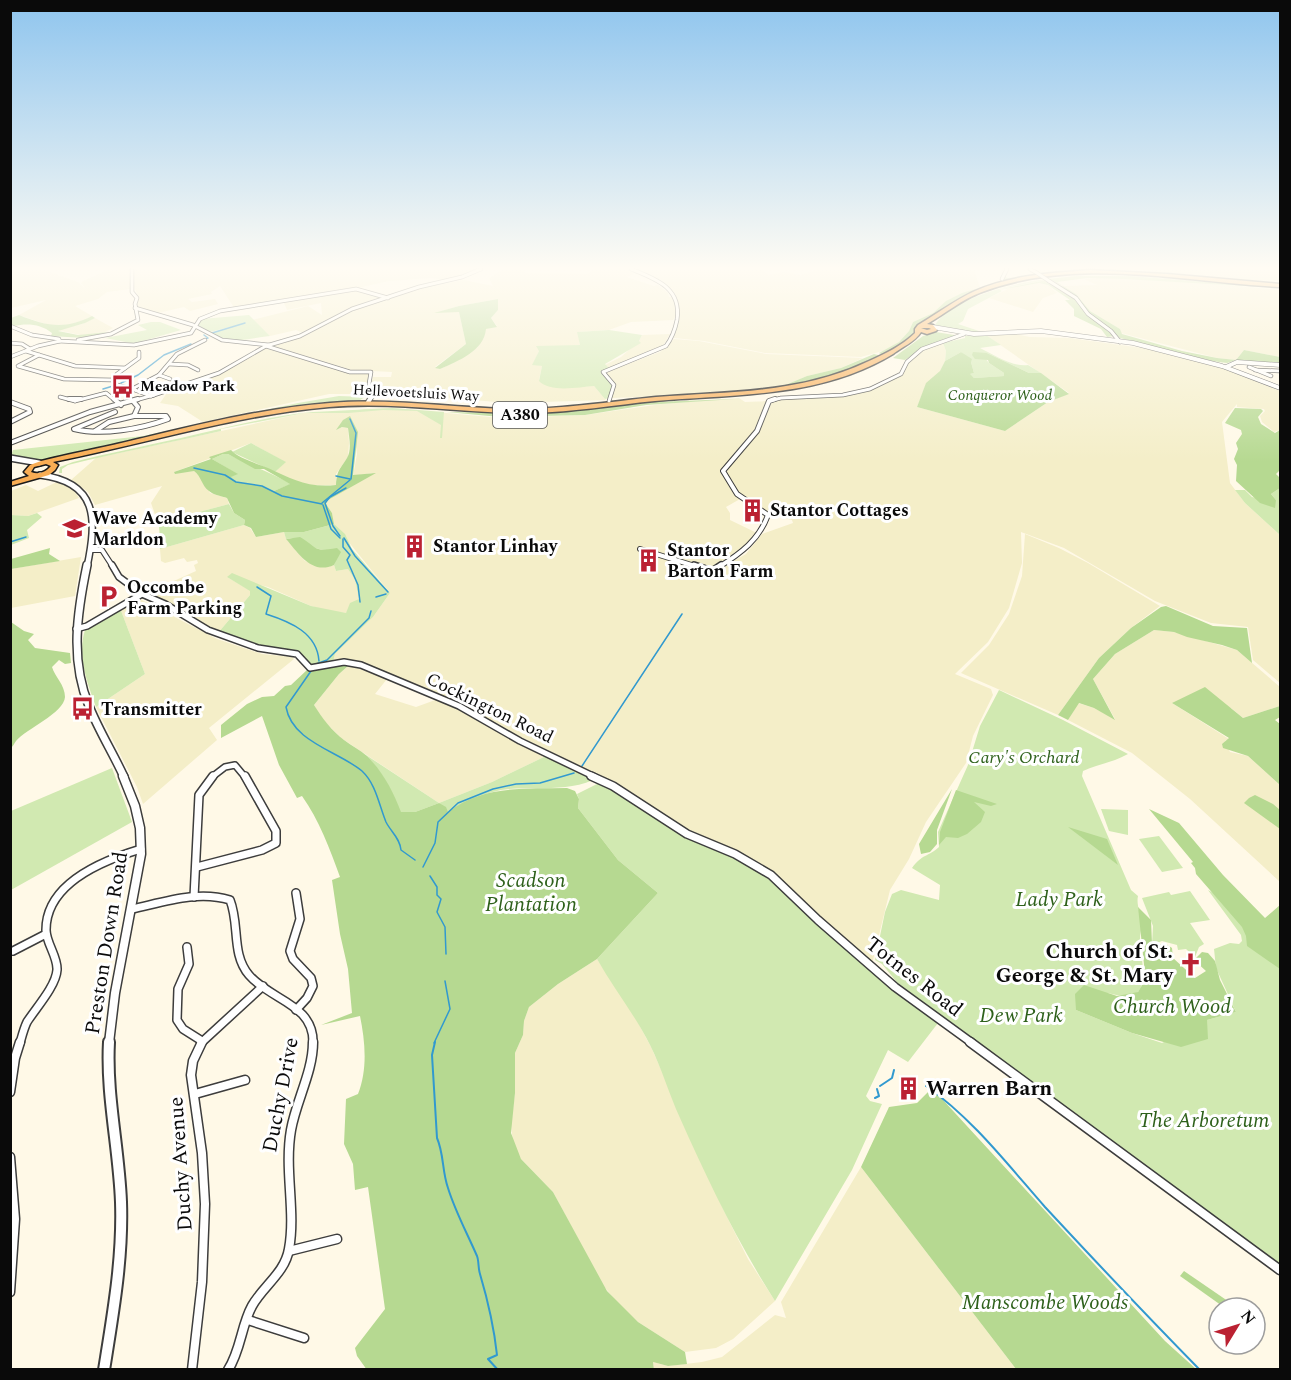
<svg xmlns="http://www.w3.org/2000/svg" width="1291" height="1380" font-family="Spectral,serif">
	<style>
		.farmland { fill: #f4eec8; fill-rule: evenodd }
		.green { fill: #d1e9b1 }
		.forest { fill: #b6d991; fill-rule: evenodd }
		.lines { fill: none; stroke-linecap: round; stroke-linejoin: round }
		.stream-far1 { stroke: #3199cf; stroke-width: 1.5 }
		.stream { stroke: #3199cf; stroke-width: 2 }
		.minor-far4-casing { stroke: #3d3d3d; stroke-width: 4.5 }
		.minor-far3-casing { stroke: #3d3d3d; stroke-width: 6 }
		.minor-far2-casing { stroke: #3d3d3d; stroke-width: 8 }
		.minor-far1-casing { stroke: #3d3d3d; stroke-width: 10 }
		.minor-casing { stroke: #3d3d3d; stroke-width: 11 }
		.tertiary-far4-casing { stroke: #3d3d3d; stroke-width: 5 }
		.tertiary-far3-casing { stroke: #3d3d3d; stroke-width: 8 }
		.tertiary-far2-casing { stroke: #3d3d3d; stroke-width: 10 }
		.tertiary-far1-casing { stroke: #3d3d3d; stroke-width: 11 }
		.tertiary-casing { stroke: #3d3d3d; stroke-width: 14 }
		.trunk-casing { stroke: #1b1b1b; stroke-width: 3 }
		.minor-far4 { stroke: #fff; stroke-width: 3 }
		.minor-far3 { stroke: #fff; stroke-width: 4 }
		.minor-far2 { stroke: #fff; stroke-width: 5 }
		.minor-far1 { stroke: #fff; stroke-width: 7 }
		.minor { stroke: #fff; stroke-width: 8 }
		.tertiary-far4 { stroke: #fff; stroke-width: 4 }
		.tertiary-far3 { stroke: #fff; stroke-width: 5 }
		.tertiary-far2 { stroke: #fff; stroke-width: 7 }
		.tertiary-far1 { stroke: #fff; stroke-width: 8 }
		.tertiary { stroke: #fff; stroke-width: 10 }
		.trunk { fill: #f9ad54; fill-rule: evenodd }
		.minor-bridge-casing { stroke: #3d3d3d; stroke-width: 4.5; stroke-linecap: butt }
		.minor-bridge { stroke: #fff; stroke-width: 3 }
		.labels { text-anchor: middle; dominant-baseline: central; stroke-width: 6; stroke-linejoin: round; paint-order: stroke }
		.far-poi-label { font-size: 15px; font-weight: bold; fill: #0a0a0a; stroke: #fff; text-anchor: start }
		.far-street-label { font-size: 15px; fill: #0a0a0a; stroke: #fff }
		.far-park-label { font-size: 15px; font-style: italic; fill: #2e611b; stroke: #fff }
		.shield { fill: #fff; stroke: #545454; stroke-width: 1.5 }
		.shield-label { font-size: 16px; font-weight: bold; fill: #0a0a0a }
		.poi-label { font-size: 18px; font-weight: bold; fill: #0a0a0a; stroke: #fff; text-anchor: start }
		.street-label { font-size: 18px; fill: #0a0a0a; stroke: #fff }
		.park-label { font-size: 18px; font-style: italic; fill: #2e611b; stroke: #fff }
		.near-park-label { font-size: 21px; font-style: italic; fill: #2e611b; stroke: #fff }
		.near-street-label { font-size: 21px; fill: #0a0a0a; stroke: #fff }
		.near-poi-label { font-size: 21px; font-weight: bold; fill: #0a0a0a; stroke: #fff; text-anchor: end }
	</style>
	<rect width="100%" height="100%" fill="#fff9e7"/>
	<g class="farmland">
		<path d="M28 269H42L78 282 87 290 81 283 83 281 110 269H131L130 289 107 292 98 299 75 306 92 316 85 320 64 326H52L19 315 46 300 11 308V272Z"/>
		<path d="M134 269H479L446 280 431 278 389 281 339 292 354 290 384 298 350 309 303 333 296 330 270 336 252 320 308 306 322 315 321 303 287 310 284 303 311 298 235 309 220 286 211 292 212 294 188 299 192 302 215 299 218 304 190 311 184 307 149 315 140 310 137 305 139 298 134 287Z"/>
		<path d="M504 269H520L526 273 588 274 593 269H623L635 273 627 277 654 286 658 285 668 293 669 297H674L676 316 673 320 631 322 609 330 578 332 580 345 539 351 533 364 542 366 539 380 553 387 594 386 606 400 510 403 382 393 373 391 371 384 373 377H391L392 372 352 370 271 346 312 333 311 330 355 309 419 288 464 280 493 286 489 278ZM498 299V310L491 318 497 326 486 329 478 347 455 362 440 369 435 367 466 344 459 312H438L459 306Z"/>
		<path d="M761 269 769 275 784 272 800 275 815 271 814 269H974L980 288 950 299 933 313 913 322 909 331 899 342 886 350 861 357 765 353 704 341 674 338 679 312 675 293 661 280 634 270Z"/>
		<path d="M1034 269H1280V281L1239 280 1145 270 1062 271 1040 273Z"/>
		<path d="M1099 278 1193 282 1280 290V357L1244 350 1236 360 1217 358 1121 333 1120 329 1090 311 1076 294 1064 286 1097 285 1084 279Z"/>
		<path d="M1039 283 1048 285 1057 293 1043 298 1033 312 989 298 1012 287Z"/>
		<path d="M95 318 113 328 105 332 81 335 56 330 82 324Z"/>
		<path d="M1005 332 1030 337 1069 338 1164 351 1177 357 1219 366 1256 379 1259 383 1280 391V430L1274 432 1262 422 1260 416 1265 411 1264 409 1237 407V404L1222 422 1230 483 1245 503 1280 535V683L1253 660 1248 627 1211 623 1155 601 1064 548 1021 532 1022 563 1009 608 988 642 955 674 991 689 993 695 973 736 966 763 926 822 909 859 890 890 872 964 774 874 680 827 618 785 491 722 362 664 333 662 335 654 373 617 390 593 334 524 332 513 326 504 328 500 336 494 373 473 353 476 357 454 352 420 338 429 342 427 348 428 349 443 348 457 336 474V485H309L288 479 275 472 285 462 251 443 174 472 194 471 200 475 210 493 227 498 229 504 158 523 151 503 162 486 95 505 88 492 71 480 96 458 304 413H347L364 409 392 408 490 417H533L585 415 662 404 739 398 745 402 767 401 759 425 721 470 740 499 726 507 730 513V520L759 534 741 551 713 569 679 563 712 573 746 554 762 534 793 523 792 520 767 514 737 493 726 473 733 461 758 432 773 400 839 396 871 390 884 385 902 374 907 364 923 350 943 343 946 351 945 361 940 372 926 384 917 407 1005 431 1048 402 1069 393 986 335Z"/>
		<path d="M670 334 663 346 610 369 605 365 621 357 639 341 642 335Z"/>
		<path d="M674 339 699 341 766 354 863 358 841 368 807 376 783 386 693 395 612 398 615 385 604 373 660 352Z"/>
		<path d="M266 347 348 372 370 373 368 394H329L203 422 178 406 160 403 169 390 220 373Z"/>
		<path d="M59 481 74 490 79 498 28 516 11 515V491L26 485 38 491Z"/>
		<path d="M244 525 250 528 256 537 284 532 286 539 305 561 328 567 334 565 336 571 348 569 355 580 359 599 346 613 332 612 311 606 268 587 227 577 251 591 250 595 218 633 145 594 196 571 194 565 198 563 197 560 187 562 184 558 165 563 161 561 160 549Z"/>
		<path d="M1025 534 1059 548 1088 563 1160 606 1131 628 1099 658 1058 715 961 673 989 645 1009 614 1022 576Z"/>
		<path d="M81 557 75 596 11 608V569Z"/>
		<path d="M138 598 217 639 262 654 292 657 294 659 209 728 217 740 143 804 137 787 96 707 145 674 120 608Z"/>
		<path d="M1154 630 1174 632 1237 650 1280 687V706L1243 718 1231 708 1172 703 1229 739 1225 741 1230 752 1248 756 1280 785V882L1190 799 1156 772 1132 753 1068 720 1078 703 1094 708 1115 719 1093 679 1115 654Z"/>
		<path d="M349 665 387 679 375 694 416 707 438 699 461 709 546 756 492 782 439 803 341 738 321 718 314 705 339 674Z"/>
		<path d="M597 959 634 1015 651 1047 723 1209 748 1259 775 1301 733 1339 716 1348 685 1352 638 1322 620 1306 602 1284 553 1192 521 1159 513 1143 511 1125 515 1093V1053L523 1035 524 1021 529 1007 558 984Z"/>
		<path d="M861 1167 1016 1369 654 1370 653 1362 668 1366 702 1362 722 1357 775 1315 786 1318 781 1302Z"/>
	</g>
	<g class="green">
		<path d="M1045 279 1046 280 999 289 1002 291 968 309 963 321 958 324 979 331H996L976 333 935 325C952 297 1014 284 1045 279Z"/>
		<path d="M249 315 270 336C249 338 232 346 212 333L238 325 210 332 198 325 201 319Z"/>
		<path d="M151 322H160L181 330 143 341 144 342 131 343 105 338 147 330 138 325Z"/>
		<path d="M609 330 642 335 639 341 641 343 605 364 610 369 601 372 602 374 610 380 613 385 609 398 605 399 594 386C579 387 550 393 539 381L542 366 532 365 539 351 536 346 580 345 577 332Z"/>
		<path d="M986 335 1001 345 980 348C994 355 1012 367 1028 365L1041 373H1029L987 353H981L989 363 1004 373V376L974 378 969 374 974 373 971 362 961 352 945 361 946 351 943 343 965 338V336Z"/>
		<path d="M339 396 365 397 360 400 318 403 251 415 42 460H31L11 456 13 450 143 436 298 403Z"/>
		<path d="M392 408 444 412 442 438H440L441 425 417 411 383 410 348 413H304L221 429V431C170 443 119 452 68 465L62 469V473H59L60 467 73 462C109 453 145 446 181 438 225 428 268 416 313 412Z"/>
		<path d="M251 443 286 462 275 472 232 452Z"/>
		<path d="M223 454H228C249 465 270 472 291 484L274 491 262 486 236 482 230 477 237 474 212 459Z"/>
		<path d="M1280 488V535L1245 503 1235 490H1245L1252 497 1274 502 1276 500 1271 494Z"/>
		<path d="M229 504 234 513 245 520 244 525 160 549C158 539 161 532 158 523Z"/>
		<path d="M37 513 42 517 27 530 29 538 11 545V515L28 516Z"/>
		<path d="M334 524 345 534 352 549 390 593 373 617 335 654 333 662 311 666 298 653 267 649 218 633 250 595V591L227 577 232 573 311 606 346 613 350 603 359 599 355 580 348 569 336 571 334 565 340 552 312 548C305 539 297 536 286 539L284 532H304Z"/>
		<path d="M120 608 145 674 96 707C87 683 77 655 85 630Z"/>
		<path d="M999 690 1063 720 1128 754C1112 763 1098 764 1083 771L1082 776 1131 890 1138 896C1136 905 1141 914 1141 924 1142 929 1140 933 1140 938 1140 964 1158 1008 1108 993L1076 1010 1132 1033 1162 1043 1207 1020 1236 1012 1216 968 1214 949 1230 943 1239 944 1242 941 1241 935 1208 890 1280 932V1270L900 986 882 964 875 960 885 912 892 894 901 890 939 900 940 885 912 868C922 854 928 857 939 847L938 832 968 765 980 726Z"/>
		<path d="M366 755 439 803 492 782 546 756 593 780C565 792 538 786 509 789 488 791 463 801 447 813L439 803 415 812H400C392 790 382 772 366 755Z"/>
		<path d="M112 768 132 822 11 890V811Z"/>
		<path d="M601 782 653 814 741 859 773 881 886 983 938 1023 908 1062 888 1050 866 1096 870 1101 882 1104 852 1170 775 1301C738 1243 708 1181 680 1118 669 1094 662 1069 650 1045 635 1015 614 989 597 959L658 893 618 860 578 808 579 799 577 794Z"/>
		<path d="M1101 809 1128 810V835L1109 831Z"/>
		<path d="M1159 836 1183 868 1162 872 1139 839Z"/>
		<path d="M1190 891 1210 920 1190 923 1204 944 1199 947 1195 957 1186 949 1178 950 1177 945 1162 941 1152 945 1153 926 1142 898 1169 892 1171 895Z"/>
	</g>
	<g class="forest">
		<path d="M1038 275 971 293 917 325C914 338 896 348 883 355L879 353 899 342 909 331 913 322 933 313 946 301 962 293 1003 281 1002 276 1008 278Z"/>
		<path d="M1075 276H1131L1280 288 1123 279 1087 278 1057 282 1076 294 1090 311 1120 329 1122 334 1182 351 1217 358 1236 360 1244 350 1280 357V363L1236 360 1227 363 1212 361 1120 338 1088 313 1077 298 1061 287 1063 286 1049 279Z"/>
		<path d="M1046 280 1074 298 1086 314 1114 336 1107 337 1101 329 1074 316V309L1065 300H1070L1048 285 1039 283 998 290Z"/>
		<path d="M498 299V310L491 318 497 327 486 329C484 351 458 361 440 369L435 368 466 344 459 312 434 313 459 306Z"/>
		<path d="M19 315C46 326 65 330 92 316L95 318 85 323 58 331 78 335 108 332 84 338 51 336 52 333C41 324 27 323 14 326L11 324V318Z"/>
		<path d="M936 332 960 336 920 350 905 360 893 358 923 336Z"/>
		<path d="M961 352 972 359 971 362 974 373 970 374 974 378 1004 376V373L989 363 988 360 975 359 972 355 973 352 987 353 1029 373H1041L1069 394 1048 402 1005 431 917 407 926 383 940 371 945 361Z"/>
		<path d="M874 354 882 356 837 375 783 386 807 376 841 368Z"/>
		<path d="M735 399 646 405 585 415 500 417 447 412 542 414 653 402Z"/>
		<path d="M1235 408 1261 409 1263 411 1258 417 1261 424 1275 433 1280 430V470L1276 474 1280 478V488L1271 494 1276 500 1275 508 1260 503 1236 481 1237 465 1234 459 1238 449 1236 443 1242 434 1241 430 1225 423Z"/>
		<path d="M350 416 358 432 353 475 376 473 328 500 326 504 332 513 334 524 304 532H284L256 537 251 528 244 525 245 520 234 513 227 498C222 496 213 495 209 491 201 485 202 477 194 471L175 474 174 472 211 459 209 457 231 450C238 458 256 463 268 468 292 479 307 488 336 485 337 470 339 471 347 458 352 450 349 437 348 428L342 427 336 430 343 420ZM223 454H228L255 469H264L290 484 274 491 262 486 236 482 231 477 238 474 212 459Z"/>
		<path d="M300 537C319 548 311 552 337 548L341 552 334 565C312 575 299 554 286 539Z"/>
		<path d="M50 548 49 554 60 561 11 569V559Z"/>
		<path d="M1166 606 1213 626 1247 628 1252 663 1237 650 1222 645 1187 637 1174 632 1154 630 1115 654 1093 679 1115 720 1094 708 1079 703 1068 720 1058 715 1099 658 1131 628 1161 607Z"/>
		<path d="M11 622 24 631 34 634 28 640 35 648 70 653 71 663 65 664 59 660 52 667C55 677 65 685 65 697 64 713 26 729 16 741 14 744 13 746 11 748Z"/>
		<path d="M333 664 349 665 339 674 314 705C322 718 332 731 344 740 352 746 360 750 367 756 383 772 393 791 401 812H415L439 803 446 807 448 812C483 785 524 789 567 788L575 791 579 799 578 808 618 860 658 893 597 959 558 984 529 1007 524 1021 523 1035 515 1053V1093L511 1133 521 1159 553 1192 607 1291 638 1322 685 1352 687 1364 668 1366 653 1362 654 1370H367L357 1356 355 1348 385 1309 368 1187 355 1190 353 1164 344 1144 346 1099 358 1094C368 1069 365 1041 360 1016L321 1025 352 1013 348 969 340 934 332 880 340 877C330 849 319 820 302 796L297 798 279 765 262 716 221 738V725L247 704 262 697 274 696 285 686 291 685 307 670Z"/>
		<path d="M1205 687 1243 718 1280 706V717L1275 720 1280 724V785L1248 756 1223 748 1222 744 1229 738 1172 703Z"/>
		<path d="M952 789 937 830V844L930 852 921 854 919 844Z"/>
		<path d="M956 790 997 804 991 806 974 802 985 812 981 822 967 834 958 838 946 837 939 845 940 832Z"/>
		<path d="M1255 795 1273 804 1280 810V829L1244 803 1249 798Z"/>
		<path d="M1149 809 1179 823 1223 875 1265 918 1280 905V969L1247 946 1246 936 1242 927 1196 874 1195 868 1191 863 1193 862Z"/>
		<path d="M1068 827 1107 839 1118 865Z"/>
		<path d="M1138 907 1151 920 1152 944H1166L1172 948 1173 958 1195 978 1206 971 1194 960 1202 952 1208 953 1215 961 1220 980 1236 1012 1207 1020 1208 1039 1181 1047 1132 1033 1076 1010 1075 994 1084 985 1117 996 1138 992 1144 982 1145 974Z"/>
		<path d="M932 1088 1165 1341 1196 1369H1016L861 1167 889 1107 917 1103Z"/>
		<path d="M1184 1271 1238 1308H1225L1180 1276Z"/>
	</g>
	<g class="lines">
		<g class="stream-far1">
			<path d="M212 333 245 323"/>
			<path d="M204 335 208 338 205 339"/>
			<path d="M121 383 138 375 164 355 191 344"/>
			<path d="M103 389 113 386"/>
			<path d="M350 419 356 433 351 479"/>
			<path d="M194 468 225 475 236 482 262 486 282 496 322 504"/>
			<path d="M336 476 350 479"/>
			<path d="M322 503 350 480"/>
			<path d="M323 505 331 529 340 538"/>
			<path d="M340 536 333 526 325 503 330 497 346 488"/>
			<path d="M344 538 355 556 388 592"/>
			<path d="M343 539V547L350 555 347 560 358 585 360 602"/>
			<path d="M10 542 26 537"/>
			<path d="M257 587 271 596 266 614C291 622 317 633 319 661"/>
			<path d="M376 597 386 594"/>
			<path d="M316 664 327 660 369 618 371 611"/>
			<path d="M311 671 286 707C292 742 338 751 362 771 376 784 379 805 386 822 391 832 400 838 401 850L415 860"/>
			<path d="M582 766 682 614"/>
			<path d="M423 867 435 843 438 822 458 803 493 789 516 784 540 783 574 773"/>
			<path d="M430 876 437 887V895L441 899 437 912 445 927 446 954"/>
			<path d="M434 1043 450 1009 445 981"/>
		</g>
		<g class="stream">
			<path d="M435 1042 432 1055 437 1138C444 1154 442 1171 448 1188 455 1211 467 1233 477 1256 479 1261 478 1268 480 1274 488 1301 494 1327 497 1355L488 1359 498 1370"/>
			<path d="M880 1086 892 1078 894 1070"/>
			<path d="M926 1086C972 1118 1008 1165 1045 1207 1096 1262 1147 1316 1200 1370"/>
			<path d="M875 1098 879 1096 877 1089"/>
		</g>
		<defs>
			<g id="minor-far4">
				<path d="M1030 269 1037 273"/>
				<path d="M1002 279 1007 269"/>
				<path d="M1049 281 1076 298 1088 314 1111 331 1120 342"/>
				<path d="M135 308 193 325 222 340 269 345"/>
				<path d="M10 326 32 335 59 339V341L134 345 191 333 200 319 220 311 356 289 388 298"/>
				<path d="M78 340 111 334 138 320 135 304 137 298 132 292V269"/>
				<path d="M10 343 22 344 30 349"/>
				<path d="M266 346 350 372H371L369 384 373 396 369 401"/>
				<path d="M26 351 75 366 125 368"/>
				<path d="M39 355 18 366 64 379 113 380"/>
				<path d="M10 357 38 346 60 341"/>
				<path d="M169 364 188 365 198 370"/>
				<path d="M1249 367 1271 376"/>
				<path d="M1255 370 1280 371"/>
				<path d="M159 375 170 379"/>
				<path d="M132 389 117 385 113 380 117 374 139 358V352"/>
				<path d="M151 396 219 373 266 346 300 336 352 309 419 287 462 277 481 269"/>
				<path d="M151 396 132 389 159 375 177 354 205 340"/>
				<path d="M60 397 75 401"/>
				<path d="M75 401 106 393 116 401"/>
				<path d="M132 401 154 395"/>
				<path d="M609 401 614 385 603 372 666 346C672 338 675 330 677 320 682 288 656 279 631 269"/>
				<path d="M769 401 781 398 843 395 870 389 901 374 907 362 922 349 964 334"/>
			</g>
			<g id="minor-far3">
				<path d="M69 399H81"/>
				<path d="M114 399 121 405"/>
				<path d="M10 402 29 409 30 412 10 422"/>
				<path d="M368 402 370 399"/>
				<path d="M115 412 74 429C102 436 141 429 168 419L166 416H134L138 407 133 401"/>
				<path d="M95 431 109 422 134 416"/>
				<path d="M10 443 90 412 138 399"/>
				<path d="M640 549 698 567"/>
				<path d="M90 550H102L113 567"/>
				<path d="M719 567C741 553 759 540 768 515L737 494 723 471 757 431 769 401 775 399"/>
			</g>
			<g id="minor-far2">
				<path d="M112 565 119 577 142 594 165 604 208 630 258 648 297 654 310 668 344 662 361 665 459 706 520 741 595 777"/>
				<path d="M694 565 712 571 721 565"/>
				<path d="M76 629 87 626 142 594"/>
				<path d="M212 777 225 767 235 765 245 777"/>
			</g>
			<g id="minor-far1">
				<path d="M591 776 613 786 687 834 735 854 771 875 818 920 895 987 972 1043"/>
				<path d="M197 867 262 850 276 843V831L245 776"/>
				<path d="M296 893 300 919 290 951 293 959 311 978 313 986 307 998 296 1010"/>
				<path d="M194 897 199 795 213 776"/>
				<path d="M132 909C164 902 198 890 230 900 240 925 231 954 249 975 270 1000 314 1004 313 1043"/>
				<path d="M187 947 189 964 178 989 177 1020 183 1029 202 1041"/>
				<path d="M13 951 46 934"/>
				<path d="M20 1043C22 1036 24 1028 27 1022 36 1008 56 986 57 970 58 957 46 943 46 930 46 883 104 860 141 849"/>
				<path d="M201 1043 263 986"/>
			</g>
			<g id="minor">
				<path d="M970 1042 1280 1270"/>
				<path d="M10 1092 15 1058 20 1042"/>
				<path d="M195 1094 245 1080"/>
				<path d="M10 1157 15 1219 10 1292"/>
				<path d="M289 1251 337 1239"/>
				<path d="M248 1320 304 1338"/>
				<path d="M192 1370 202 1282 205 1204 202 1153 191 1075 193 1061 202 1042"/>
				<path d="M228 1370C241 1350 241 1326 252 1306 263 1286 285 1273 289 1249 296 1211 284 1170 291 1130 296 1101 313 1072 313 1042"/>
			</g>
			<g id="tertiary-far4">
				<path d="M933 327 974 334 1041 331 1133 343 1222 366 1280 388"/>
				<path d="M1226 367 1237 362 1280 365"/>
			</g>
			<g id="tertiary-far3">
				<path d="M10 458 39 463"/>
				<path d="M40 475C98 482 97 519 87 567"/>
			</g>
			<path id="tertiary-far2" d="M87 565C77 613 70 660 89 706 99 731 113 753 124 777"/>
			<path id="tertiary-far1" d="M109 1043 115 993 141 854 140 828 135 806 123 776"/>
			<path id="tertiary" d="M104 1370C113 1314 123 1258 121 1202 119 1148 106 1095 109 1042"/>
			<path id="trunk" d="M1090 270 1167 274 1280 284V287C1181 282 1078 256 982 292 962 299 945 314 927 324L933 325 937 330 936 331 927 334 921 332C915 342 902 347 893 354 821 398 735 394 655 401 614 405 574 412 533 413 465 414 397 401 329 407 235 415 145 444 53 462L58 465 55 470 49 475 10 486V482L29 476 24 472 30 465 41 461C73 453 106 447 138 439 201 424 265 408 330 403 389 398 448 407 507 409 557 410 606 402 656 397 731 391 799 394 869 361 885 354 903 345 915 333V329L918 325C937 314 955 300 975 291 1011 275 1051 273 1090 270ZM921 328H929L931 329 927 330ZM46 464 51 466C46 472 39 475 31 472L34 467Z"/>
		</defs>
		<use href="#minor-far4" class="minor-far4-casing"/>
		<use href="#minor-far3" class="minor-far3-casing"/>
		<use href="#minor-far2" class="minor-far2-casing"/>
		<use href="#minor-far1" class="minor-far1-casing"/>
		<use href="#minor" class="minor-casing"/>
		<use href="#tertiary-far4" class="tertiary-far4-casing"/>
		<use href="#tertiary-far3" class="tertiary-far3-casing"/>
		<use href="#tertiary-far2" class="tertiary-far2-casing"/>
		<use href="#tertiary-far1" class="tertiary-far1-casing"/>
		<use href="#tertiary" class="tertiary-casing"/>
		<use href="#trunk" class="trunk-casing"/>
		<use href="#minor-far4" class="minor-far4"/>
		<use href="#minor-far3" class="minor-far3"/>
		<use href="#minor-far2" class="minor-far2"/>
		<use href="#minor-far1" class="minor-far1"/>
		<use href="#minor" class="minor"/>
		<use href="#tertiary-far4" class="tertiary-far4"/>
		<use href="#tertiary-far3" class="tertiary-far3"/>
		<use href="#tertiary-far2" class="tertiary-far2"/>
		<use href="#tertiary-far1" class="tertiary-far1"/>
		<use href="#tertiary" class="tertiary"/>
		<use href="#trunk" class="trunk"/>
		<defs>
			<path id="minor-bridge" d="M1037 273 1049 281"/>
		</defs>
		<use href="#minor-bridge" class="minor-bridge-casing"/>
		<use href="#minor-bridge" class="minor-bridge"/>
	</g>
	<linearGradient id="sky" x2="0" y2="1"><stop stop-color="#8fc5ee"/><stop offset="0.58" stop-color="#fffcf4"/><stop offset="1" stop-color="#fffcf4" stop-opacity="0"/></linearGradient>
	<rect width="1291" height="462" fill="url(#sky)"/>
	<defs>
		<symbol id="bus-bare" viewBox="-9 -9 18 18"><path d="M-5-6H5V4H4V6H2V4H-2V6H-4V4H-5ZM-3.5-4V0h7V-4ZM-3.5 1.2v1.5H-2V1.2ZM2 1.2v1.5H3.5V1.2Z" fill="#bb2132" stroke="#fff" stroke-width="2.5" paint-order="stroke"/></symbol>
		<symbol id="building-bare" viewBox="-9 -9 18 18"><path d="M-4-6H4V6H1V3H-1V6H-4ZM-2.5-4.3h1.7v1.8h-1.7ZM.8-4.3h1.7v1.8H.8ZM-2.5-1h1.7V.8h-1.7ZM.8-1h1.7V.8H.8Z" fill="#bb2132" stroke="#fff" stroke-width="2.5" paint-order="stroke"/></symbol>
		<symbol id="school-bare" viewBox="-9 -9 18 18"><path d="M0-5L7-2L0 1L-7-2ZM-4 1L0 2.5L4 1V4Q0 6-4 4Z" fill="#bb2132" stroke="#fff" stroke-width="2.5" paint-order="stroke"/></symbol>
		<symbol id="parking-bare" viewBox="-9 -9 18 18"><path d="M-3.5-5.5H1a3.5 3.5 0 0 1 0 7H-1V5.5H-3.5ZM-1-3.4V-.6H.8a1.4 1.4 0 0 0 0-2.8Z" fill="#bb2132" stroke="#fff" stroke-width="2.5" paint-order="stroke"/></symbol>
		<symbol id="church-bare" viewBox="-9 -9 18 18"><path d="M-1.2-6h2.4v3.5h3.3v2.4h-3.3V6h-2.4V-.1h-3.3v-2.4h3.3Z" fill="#bb2132" stroke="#fff" stroke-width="2.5" paint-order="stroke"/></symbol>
	</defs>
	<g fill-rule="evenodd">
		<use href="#bus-bare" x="106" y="370" width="33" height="33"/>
		<use href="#building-bare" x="736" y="494" width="33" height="33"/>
		<use href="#school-bare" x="58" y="512" width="33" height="33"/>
		<use href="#building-bare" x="398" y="530" width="33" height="33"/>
		<use href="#building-bare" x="632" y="544" width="33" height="33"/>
		<use href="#parking-bare" x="92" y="580" width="33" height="33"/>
		<use href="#bus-bare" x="66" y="692" width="33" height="33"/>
		<use href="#church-bare" x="1174" y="948" width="33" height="33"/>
		<use href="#building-bare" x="892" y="1072" width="33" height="33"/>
	</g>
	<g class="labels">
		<g class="far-poi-label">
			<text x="140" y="386">Meadow Park</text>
		</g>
		<g class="far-street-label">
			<text transform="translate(416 393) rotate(3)">Hellevoetsluis Way</text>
		</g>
		<g class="far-park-label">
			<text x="1000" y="395">Conqueror Wood</text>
		</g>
		<rect class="shield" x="493" y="402" width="54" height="26" rx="4.5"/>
		<g class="shield-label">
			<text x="520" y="415">A380</text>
		</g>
		<g class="poi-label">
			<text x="770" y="510">Stantor Cottages</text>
			<text x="92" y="518">Wave Academy<tspan x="92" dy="21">Marldon</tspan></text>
			<text x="433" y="546">Stantor Linhay</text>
			<text x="667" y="550">Stantor<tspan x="667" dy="21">Barton Farm</tspan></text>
			<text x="127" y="587">Occombe<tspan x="127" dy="21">Farm Parking</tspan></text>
			<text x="101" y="709">Transmitter</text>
		</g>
		<g class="street-label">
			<text transform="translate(490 708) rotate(26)">Cockington Road</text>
		</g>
		<g class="park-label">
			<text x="1024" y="757">Cary's Orchard</text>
		</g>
		<g class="near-park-label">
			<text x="531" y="881">Scadson<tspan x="531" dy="24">Plantation</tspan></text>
			<text x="1059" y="900">Lady Park</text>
			<text x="1172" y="1007">Church Wood</text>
			<text x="1021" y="1016">Dew Park</text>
			<text x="1204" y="1121">The Arboretum</text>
			<text x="1045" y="1303">Manscombe Woods</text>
		</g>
		<g class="near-street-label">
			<text transform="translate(107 943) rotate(-81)">Preston Down Road</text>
			<text transform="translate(914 977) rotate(38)">Totnes Road</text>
			<text transform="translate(281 1095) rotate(-79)">Duchy Drive</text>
			<text transform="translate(181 1164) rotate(-94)">Duchy Avenue</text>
		</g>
		<g class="near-poi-label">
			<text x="1173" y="952">Church of St.<tspan x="1173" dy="24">George &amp; St. Mary</tspan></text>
			<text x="926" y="1089" text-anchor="start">Warren Barn</text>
		</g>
	</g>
	<rect width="1291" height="1380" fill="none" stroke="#0a0a0a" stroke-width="24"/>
	<g transform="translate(1237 1326) rotate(52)"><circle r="28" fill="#ffffff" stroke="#9d9d9d" stroke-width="1.5"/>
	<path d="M0-4.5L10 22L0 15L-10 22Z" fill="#bb2132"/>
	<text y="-9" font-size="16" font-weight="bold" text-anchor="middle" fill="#0a0a0a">N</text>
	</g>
</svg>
